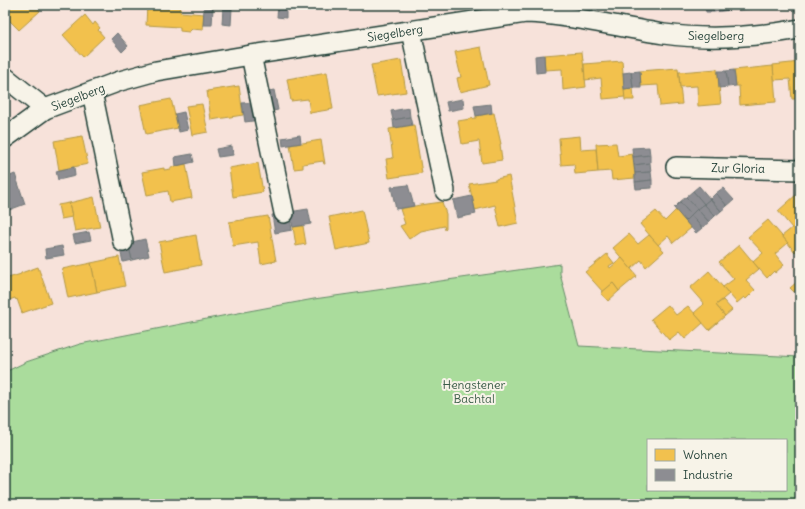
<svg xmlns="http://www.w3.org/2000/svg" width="805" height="509" font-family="Delius,sans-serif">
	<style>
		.green { fill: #aadc9c; stroke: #648c68; fill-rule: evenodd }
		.homes { fill: #f2c14e; stroke: #b39946 }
		.industry { fill: #8d8d92; stroke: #6c7576 }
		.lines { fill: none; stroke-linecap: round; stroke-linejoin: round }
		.minor-casing { stroke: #1f3d34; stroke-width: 22 }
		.minor { stroke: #f7f3e8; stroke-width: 19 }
		.labels { text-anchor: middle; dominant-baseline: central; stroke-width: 4; stroke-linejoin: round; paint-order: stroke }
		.street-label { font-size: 12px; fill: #1f3d34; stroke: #f7f3e8 }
		.park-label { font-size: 12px; fill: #3b5d49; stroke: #f7f3e8 }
	</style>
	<rect width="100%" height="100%" fill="#f7e2da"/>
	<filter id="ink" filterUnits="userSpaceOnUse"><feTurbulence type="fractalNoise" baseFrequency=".025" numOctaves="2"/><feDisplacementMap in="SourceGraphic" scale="8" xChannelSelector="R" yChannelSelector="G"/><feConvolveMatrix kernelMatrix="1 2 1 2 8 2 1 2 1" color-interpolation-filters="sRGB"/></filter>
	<g filter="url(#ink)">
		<path class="green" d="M560 264V274L579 346 800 357V504H5V372L26 362 80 344 222 316 314 299ZM648 440H786V490H648Z"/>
		<g class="homes">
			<path d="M5 5H35L40 11 19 30 5 16Z"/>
			<path d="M147 5H181L180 12 204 14 203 30 192 29 189 32 180 31V27L146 25Z"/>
			<path d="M85 15 93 25 95 22 100 28 98 30 104 37 83 57 63 35Z"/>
			<path d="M481 47 489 85 460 92 457 78 461 77 455 52Z"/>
			<path d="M582 52 586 87 563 90 562 69 545 70 544 55Z"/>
			<path d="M401 60 406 92 377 96 371 65Z"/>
			<path d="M622 61 625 97 603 99 601 78 585 80 584 64Z"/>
			<path d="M800 62V99H792L790 79 774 80 773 65Z"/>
			<path d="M773 66 776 102 740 105 739 86H736L734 70Z"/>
			<path d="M678 68 682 104 660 106 658 85 641 86 640 71Z"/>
			<path d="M717 69 721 104 698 106 697 86 680 87 679 72Z"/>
			<path d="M327 72 333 109 310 113 308 99 291 101 287 79Z"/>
			<path d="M239 86 243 115 211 120 207 91Z"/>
			<path d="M633 88 634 100H625L624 89Z"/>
			<path d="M171 99 178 128 146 134 140 105Z"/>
			<path d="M202 104 208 132 192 135 186 106Z"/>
			<path d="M494 113 501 144H500L502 160 482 163 479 141 462 144 458 121 476 118V116Z"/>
			<path d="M414 125 422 173 389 178 386 159 393 158 389 129Z"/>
			<path d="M82 136 88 164 59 170 54 141Z"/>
			<path d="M580 136 581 150 596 149 598 172 575 174 574 164 561 165 559 138Z"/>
			<path d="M321 140 325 164H324L323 161 303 164V168L294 169 290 145Z"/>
			<path d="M616 143 618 156 633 154 635 178 612 180 611 171 598 172 596 144Z"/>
			<path d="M258 163 263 192 233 197 229 168Z"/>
			<path d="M186 164 192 198 170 202 168 191 147 195 142 172 164 168V170L171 169V167Z"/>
			<path d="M509 176 518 223 500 227 495 205 475 210 469 184 496 180V179Z"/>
			<path d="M797 194 800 197V248L795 252 782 236 792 228 778 211Z"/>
			<path d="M94 197 100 227 75 231 69 203Z"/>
			<path d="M442 202 446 214V229L445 230 444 226 421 231 409 239 400 226 405 224 400 209 420 205Z"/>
			<path d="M69 203 72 217 61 219 58 205Z"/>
			<path d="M362 210 369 243 336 250 329 217Z"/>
			<path d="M676 210 691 228 673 243 668 236 658 245 640 224 656 211 665 221Z"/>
			<path d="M268 216 276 261 261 264 258 242 233 246 229 222Z"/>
			<path d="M768 220 788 243 775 254 784 265 775 273 774 271 767 278 753 262 763 253 748 237Z"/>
			<path d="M303 226 306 244 296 246 293 227Z"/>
			<path d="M629 234 638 244 649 235 664 251 646 267 641 260 631 269 613 248Z"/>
			<path d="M196 235 201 265 165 272 159 242Z"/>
			<path d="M739 245 759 269 746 280 755 290 746 299 744 297 737 303 723 287 734 279 719 262Z"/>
			<path d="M607 254 614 263 609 266 610 268 622 258 637 276 619 291 613 283 603 292 585 272Z"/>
			<path d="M119 257 125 286 97 292 91 263Z"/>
			<path d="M91 263 97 292 68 298 62 269Z"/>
			<path d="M38 267 51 303 22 313 17 299 16 300 15 298 6 301 5 279 21 274V273Z"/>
			<path d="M709 271 729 294 716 305 725 316 709 330 694 313 704 304 690 288Z"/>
			<path d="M798 281 800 283V286L794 292 790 288Z"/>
			<path d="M613 283 619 291 608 301 601 293Z"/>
			<path d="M723 300 732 310 725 316 716 305Z"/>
			<path d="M668 305 676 315 688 306 703 323 685 339 679 332 669 340 651 319Z"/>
		</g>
		<g class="industry">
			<path d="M278 5H286V18L277 17Z"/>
			<path d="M705 5H713L714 12H706Z"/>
			<path d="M713 5H722V11L714 12Z"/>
			<path d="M722 5H730V10L722 11Z"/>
			<path d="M730 5H738L739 10H730Z"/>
			<path d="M738 5H747V9L739 10Z"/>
			<path d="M747 5H755V8L747 9Z"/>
			<path d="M755 5H763L764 8H755Z"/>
			<path d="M204 8H213L212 25H203Z"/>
			<path d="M223 8H232L231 25 222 24Z"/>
			<path d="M117 33 128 46 122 52 111 39Z"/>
			<path d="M544 55 545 72 536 73 535 56Z"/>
			<path d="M734 70 736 86 728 87 726 71Z"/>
			<path d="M640 71 641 88H633L631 72Z"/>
			<path d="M718 71H726L728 87 719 88Z"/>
			<path d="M631 72 633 88 624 89 623 73Z"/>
			<path d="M274 90 278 110 268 112 264 92Z"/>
			<path d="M463 99 464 108 448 111 446 102Z"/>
			<path d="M257 102 260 120 245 122 242 103Z"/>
			<path d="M491 104 492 113 476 116 474 106Z"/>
			<path d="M409 108 410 117 393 120 391 111Z"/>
			<path d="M184 112 188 130 179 132 175 114Z"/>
			<path d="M410 117 412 125 394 128 393 120Z"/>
			<path d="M300 135 301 143 283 146 282 138Z"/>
			<path d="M232 146 233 155 218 157 216 149Z"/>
			<path d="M649 147 650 155 633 157 632 148Z"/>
			<path d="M192 154 194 162 176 166 175 157Z"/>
			<path d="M650 155V163L634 165 633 157Z"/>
			<path d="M650 163 651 172 635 173 634 165Z"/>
			<path d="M74 167 75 176 58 180 56 171Z"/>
			<path d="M651 172 652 180 635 182V173Z"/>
			<path d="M15 174 25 204 9 210 5 197V178Z"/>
			<path d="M652 180V188L636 189 635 182Z"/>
			<path d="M408 185 414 206 396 209 391 187Z"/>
			<path d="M699 186 710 199 704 204 693 191Z"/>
			<path d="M723 188 734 200 727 206 716 193Z"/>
			<path d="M693 191 704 204 697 209 686 197Z"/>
			<path d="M716 193 727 206 721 211 710 199Z"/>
			<path d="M472 196 476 214 457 218 453 200Z"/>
			<path d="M686 197 697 209 691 215 680 202Z"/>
			<path d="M710 199 721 211 715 216 704 204Z"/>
			<path d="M680 202 691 215 685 221 674 208Z"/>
			<path d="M704 204 715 216 709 222 697 209Z"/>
			<path d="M308 209 311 224 293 227 289 212Z"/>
			<path d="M697 209 709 222 702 228 691 215Z"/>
			<path d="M289 212 292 230 275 233 272 215Z"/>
			<path d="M691 215 702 228 696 233 685 221Z"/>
			<path d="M89 232 91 240 75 243 73 235Z"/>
			<path d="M145 239 149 256 132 260 128 243Z"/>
			<path d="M128 243 132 260 123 262 119 245Z"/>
			<path d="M62 246 64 255 46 258 45 249Z"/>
		</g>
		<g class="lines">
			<defs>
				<g id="minor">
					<path d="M411 31 445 191"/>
					<path d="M251 55 284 213"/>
					<path d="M5 77 45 109"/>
					<path d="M92 92 123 242"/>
					<path d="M5 138 45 109 120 81 156 71 251 55 526 13C573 15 618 27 664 34 709 40 755 37 800 29"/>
					<path d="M676 167 800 170"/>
				</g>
			</defs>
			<use href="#minor" class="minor-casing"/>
			<use href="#minor" class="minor"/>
		</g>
	</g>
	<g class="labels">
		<g class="street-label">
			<text transform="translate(395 33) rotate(-9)">Siegelberg</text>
			<text x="716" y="35">Siegelberg</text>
			<text transform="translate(78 97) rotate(-21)">Siegelberg</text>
			<text transform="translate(738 168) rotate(1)">Zur Gloria</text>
		</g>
		<g class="park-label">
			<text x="474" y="384">Hengstener<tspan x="474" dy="14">Bachtal</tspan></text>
		</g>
	</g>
	<rect width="805" height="509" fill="none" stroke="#f7f3e8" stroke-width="20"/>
	<rect x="10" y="10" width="785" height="489" fill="none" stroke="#1f3d34" stroke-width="1.5" filter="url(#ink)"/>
	<rect x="647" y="439" width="140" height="52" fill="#f7f3e8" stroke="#a1aaa0"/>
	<rect x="655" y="449" width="20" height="12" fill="#f2c14e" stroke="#a1aaa0"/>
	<text x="683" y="459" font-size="12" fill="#1f3d34">Wohnen</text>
	<rect x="655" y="469" width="20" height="12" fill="#8d8d92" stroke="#a1aaa0"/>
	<text x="683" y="479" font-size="12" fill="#1f3d34">Industrie</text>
</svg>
